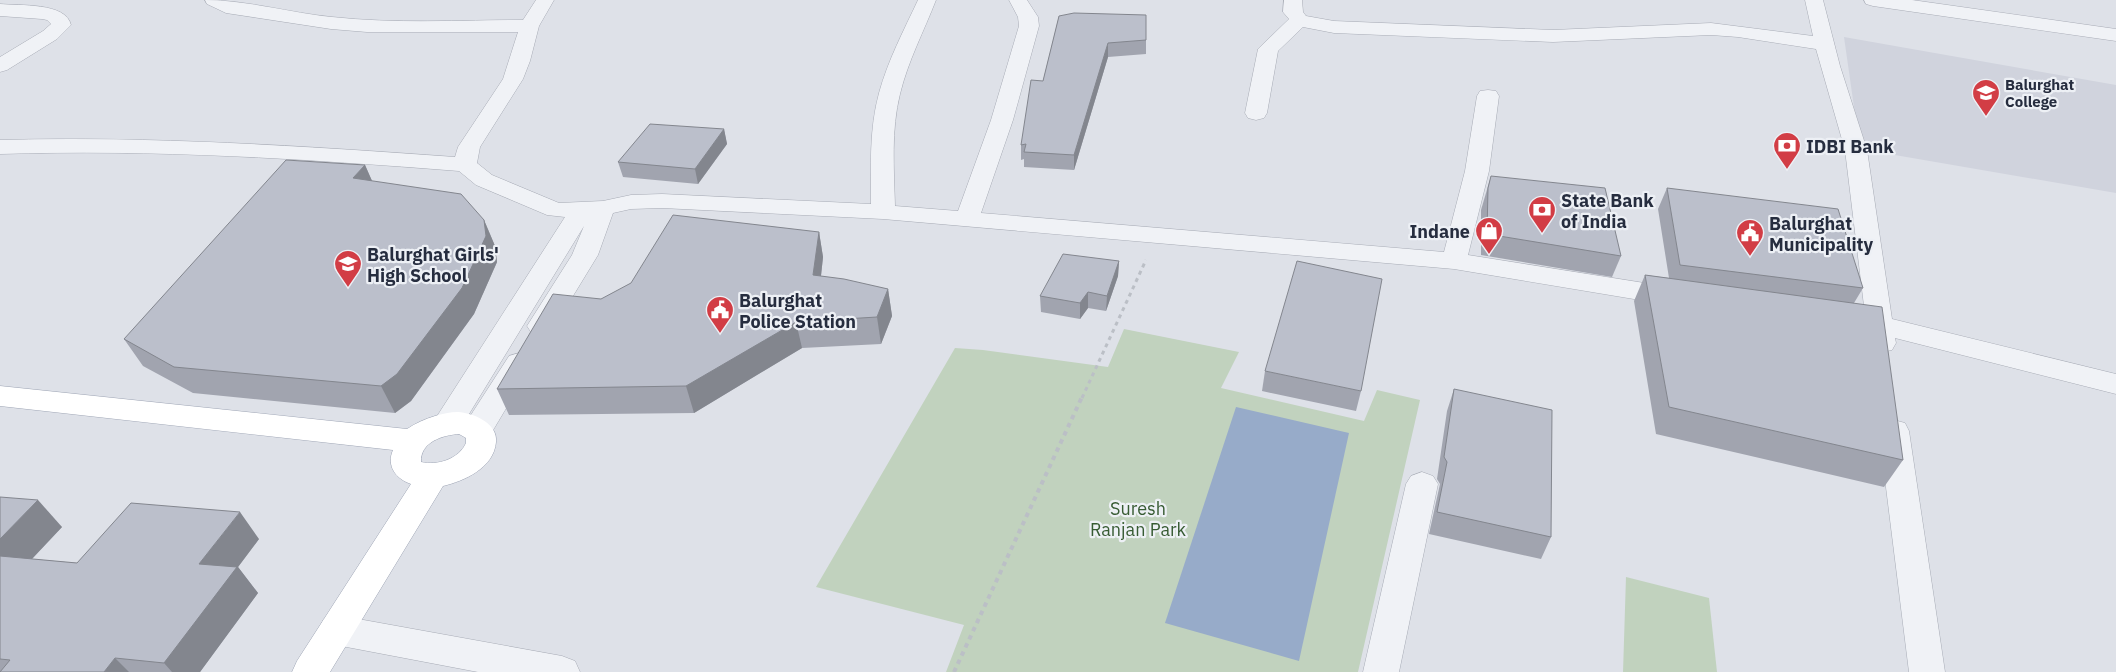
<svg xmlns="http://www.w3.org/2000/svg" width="2116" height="672" font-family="'IBM Plex Sans',sans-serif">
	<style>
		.built { fill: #d0d3dd }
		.green { fill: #c1d2be }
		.water { fill: #97abc9 }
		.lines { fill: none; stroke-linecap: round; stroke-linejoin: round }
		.minor-casing { stroke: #a7abb5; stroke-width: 1 }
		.major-casing { stroke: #9da4b4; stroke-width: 1 }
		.path-far1 { stroke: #bbbfc6; stroke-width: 3; stroke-dasharray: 4 4; stroke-linecap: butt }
		.path { stroke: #bbbfc6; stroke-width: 4; stroke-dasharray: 4.5 4.5; stroke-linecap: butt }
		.minor { fill: #f0f2f6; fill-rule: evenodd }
		.major { fill: #fff; fill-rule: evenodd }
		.wall { fill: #a1a4af }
		.shaded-wall { fill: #83868e }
		.building { fill: #bbbfcb; stroke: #83868e }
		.labels { text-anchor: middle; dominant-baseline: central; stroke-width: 4.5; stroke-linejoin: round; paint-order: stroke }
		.far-poi-label { font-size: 15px; font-weight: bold; fill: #262d3f; stroke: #edf0f5; text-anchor: start }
		.poi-label { font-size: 18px; font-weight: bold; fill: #262d3f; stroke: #edf0f5; text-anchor: start }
		.park-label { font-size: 18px; fill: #375b33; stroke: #edf0f5 }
	</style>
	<rect width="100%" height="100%" fill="#dee1e8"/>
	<path class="built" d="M1844 37 2116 85V193L1860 149Z"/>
	<g class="green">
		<path d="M1124 329 1239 352 1221 388 1364 421 1377 390 1420 400 1358 672H946L964 625 816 587 955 348 983 350 1108 367Z"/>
		<path d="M1626 577 1709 598 1717 672H1623Z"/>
	</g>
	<path class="water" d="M1236 407 1349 433 1299 661 1165 623Z"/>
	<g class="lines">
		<defs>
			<g id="minor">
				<path d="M205 0C247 0 290 13 332 17 395 24 460 20 523 20L536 0H554L539 26 530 61 523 79 480 147 477 163 492 175 559 203 603 201 631 195 662 194 871 204C871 167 869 129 879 93 888 60 904 30 918 0H936C924 31 908 61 900 94 891 130 894 169 895 206L958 211 991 120 1019 26 1018 17 1009 0H1027L1038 17 1039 26 1013 120 981 213 1444 252 1465 171 1477 96 1480 91 1488 90 1496 91 1499 96 1489 171 1468 255 1676 288 1685 291 1689 297 1685 303 1676 306 1454 269 883 219 662 208 631 209 613 213 598 255 551 332 541 335 531 332 527 326 572 255 584 226 458 432 447 435 436 432 432 424 565 217 547 215 476 185 459 171C306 159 154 149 0 154V140C152 136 303 146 455 157L458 147 503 79 518 32H367L331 29 226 13 207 4Z"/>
				<path d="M1284 0H1302L1303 12 1306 16 1334 21 1553 30 1711 23 1813 36 1805 0H1823L1840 66 1867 150 1892 319 2116 374V394L1895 338 1896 343 1892 350 1882 352 1872 350 1868 343 1867 332 1838 327 1834 321 1838 315 1848 312 1865 314 1845 150 1816 49 1738 37 1711 35 1553 42 1334 33 1303 27 1278 51 1267 113 1264 118 1256 120 1248 118 1245 113 1258 49 1289 19 1283 12Z"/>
				<path d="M1864 0H1912L2116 29V41L1873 6 1866 4Z"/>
				<path d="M0 4C19 6 66 2 71 25L57 39 7 70 0 72V57L43 31 51 24 47 20 42 19 0 16Z"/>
				<path d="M519 353 529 356 533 363 489 437 478 440 467 437 463 429 467 421 509 356Z"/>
				<path d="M1894 420 1905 423 1909 431 1945 672H1909L1879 431 1883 423Z"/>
				<path d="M1422 472 1433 476 1438 484 1399 672H1363L1406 484 1411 476Z"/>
				<path d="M336 615 562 656 575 661 580 672H478L336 645 324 641 318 630 324 619Z"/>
			</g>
			<path id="major" d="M0 386 407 429C416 423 425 419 435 416 442 414 450 412 458 412 473 413 498 423 496 442 494 468 464 481 443 486L330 672H292L297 661 411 484C396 479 386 466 393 450L0 406ZM459 434 466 438V443C459 459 437 466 421 462 420 442 443 435 459 434Z"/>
		</defs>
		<use href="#minor" class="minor-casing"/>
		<use href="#major" class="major-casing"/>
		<path class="path-far1" d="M1082 398 1146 260"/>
		<path class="path" d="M954 672 1082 397"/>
		<use href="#minor" class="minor"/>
		<use href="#major" class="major"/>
	</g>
	<g class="wall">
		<path d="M1059 16 1146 40V54L1108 57 1074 170 1024 167V159L1021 160V145L1043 81Z"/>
		<path d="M724 129 727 144 698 184 623 177 618 162Z"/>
		<path d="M365 165 372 181 484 220 495 246 497 262 474 314 411 401 395 413 193 393 143 366 124 339Z"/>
		<path d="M1491 176 1621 256 1612 277 1481 255V210Z"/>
		<path d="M1667 188 1863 288 1854 303 1903 460 1884 487 1656 434 1634 301 1645 275 1669 278 1658 209Z"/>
		<path d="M819 232 823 257 821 276 888 289 892 316 881 344 802 348 694 413 509 415 497 389 601 299Z"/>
		<path d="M1119 261 1118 276 1106 311 1088 308 1080 319 1041 312 1040 296Z"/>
		<path d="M1265 371 1361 391 1356 411 1262 391Z"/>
		<path d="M1454 389 1551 537 1541 559 1429 534 1440 484 1437 479 1447 411Z"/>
		<path d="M0 497 62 527 32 559 77 563 259 539 238 567 258 593 200 672H0Z"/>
	</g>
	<g class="shaded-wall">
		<path d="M1108 43V57L1074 170V155Z"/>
		<path d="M724 129 727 144 698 184 695 169Z"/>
		<path d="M365 165 376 190 353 178Z"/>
		<path d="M484 220 495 246 497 262 474 314 411 401 395 413 381 386Z"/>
		<path d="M819 232 823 257 818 302 813 275Z"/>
		<path d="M1119 261 1118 276 1106 311 1107 296Z"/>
		<path d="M888 289 892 316 881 344 877 317Z"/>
		<path d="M1088 292V308L1080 319V303Z"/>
		<path d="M796 322 802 348 694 413 686 386Z"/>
		<path d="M38 500 62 527 11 581 0 571V539Z"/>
		<path d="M240 512 259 539 238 567 258 593 200 672H172L164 663 199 564Z"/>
		<path d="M115 658 129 672H104Z"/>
	</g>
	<g class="building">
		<path d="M1074 13 1146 15V40L1108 43 1074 155 1024 152 1026 144 1021 145 1031 80 1043 81 1059 16Z"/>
		<path d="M650 124 724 129 695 169 618 162Z"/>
		<path d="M286 160 365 165 353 178 461 194 484 220 486 236 462 288 397 374 381 386 174 367 124 339Z"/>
		<path d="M1491 176 1605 188 1621 256 1487 234 1488 188Z"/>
		<path d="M1667 188 1838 209 1863 288 1680 265Z"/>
		<path d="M673 215 819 232 813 275 844 279 888 289 877 317 796 322 686 386 497 389 553 294 601 299 631 283Z"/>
		<path d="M1063 254 1119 261 1107 296 1088 292 1080 303 1040 296Z"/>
		<path d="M1297 261 1382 279 1361 391 1265 371Z"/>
		<path d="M1645 275 1882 307 1903 460 1669 407Z"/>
		<path d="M1454 389 1552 410 1551 537 1437 512 1447 462 1444 457Z"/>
		<path d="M0 497 38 500 0 539Z"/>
		<path d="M131 503 240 512 199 564 237 567 164 663 115 658 104 672H0L10 660 0 659V556L77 563Z"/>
	</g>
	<defs>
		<symbol id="university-pin" viewBox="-11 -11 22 30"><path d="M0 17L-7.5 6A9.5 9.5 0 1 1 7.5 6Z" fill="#d23d45" stroke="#edf0f5"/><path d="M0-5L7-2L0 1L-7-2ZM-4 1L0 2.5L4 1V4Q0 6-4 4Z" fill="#fff"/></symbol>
		<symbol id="bank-pin" viewBox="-11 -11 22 30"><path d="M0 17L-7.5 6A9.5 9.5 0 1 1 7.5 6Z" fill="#d23d45" stroke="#edf0f5"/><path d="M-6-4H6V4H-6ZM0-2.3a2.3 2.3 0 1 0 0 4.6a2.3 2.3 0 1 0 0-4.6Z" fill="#fff"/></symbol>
		<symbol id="shop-pin" viewBox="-11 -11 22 30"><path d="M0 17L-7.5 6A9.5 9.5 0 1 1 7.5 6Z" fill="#d23d45" stroke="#edf0f5"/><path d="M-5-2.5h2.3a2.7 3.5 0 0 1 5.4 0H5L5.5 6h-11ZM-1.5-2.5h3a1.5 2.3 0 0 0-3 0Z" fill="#fff"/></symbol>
		<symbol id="civic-pin" viewBox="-11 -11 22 30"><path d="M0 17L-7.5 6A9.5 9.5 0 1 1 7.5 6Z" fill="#d23d45" stroke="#edf0f5"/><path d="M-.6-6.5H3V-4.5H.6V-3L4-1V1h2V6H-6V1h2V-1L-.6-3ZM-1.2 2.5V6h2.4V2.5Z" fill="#fff"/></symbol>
		<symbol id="school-pin" viewBox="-11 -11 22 30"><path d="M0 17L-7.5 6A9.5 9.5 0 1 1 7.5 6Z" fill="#d23d45" stroke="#edf0f5"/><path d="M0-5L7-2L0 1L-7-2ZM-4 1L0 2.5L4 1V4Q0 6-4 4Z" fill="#fff"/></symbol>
	</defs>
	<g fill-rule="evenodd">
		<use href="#university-pin" x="1970" y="77" width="32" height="43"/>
		<use href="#bank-pin" x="1771" y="130" width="32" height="43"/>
		<use href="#bank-pin" x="1526" y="194" width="32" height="43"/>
		<use href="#shop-pin" x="1473" y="215" width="32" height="43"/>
		<use href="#civic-pin" x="1734" y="217" width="32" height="43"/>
		<use href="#school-pin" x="332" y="248" width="32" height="43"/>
		<use href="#civic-pin" x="704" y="294" width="32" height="43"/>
	</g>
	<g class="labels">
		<g class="far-poi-label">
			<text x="2005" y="84">Balurghat<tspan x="2005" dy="17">College</tspan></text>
		</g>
		<g class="poi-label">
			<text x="1806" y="146">IDBI Bank</text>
			<text x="1561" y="200">State Bank<tspan x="1561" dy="21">of India</tspan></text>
			<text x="1769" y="223">Balurghat<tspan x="1769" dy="21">Municipality</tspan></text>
			<text x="1470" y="231" text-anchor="end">Indane</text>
			<text x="367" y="254">Balurghat Girls'<tspan x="367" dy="21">High School</tspan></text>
			<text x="739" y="300">Balurghat<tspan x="739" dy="21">Police Station</tspan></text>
		</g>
		<g class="park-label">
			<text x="1138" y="508">Suresh<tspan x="1138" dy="21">Ranjan Park</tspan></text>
		</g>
	</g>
</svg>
